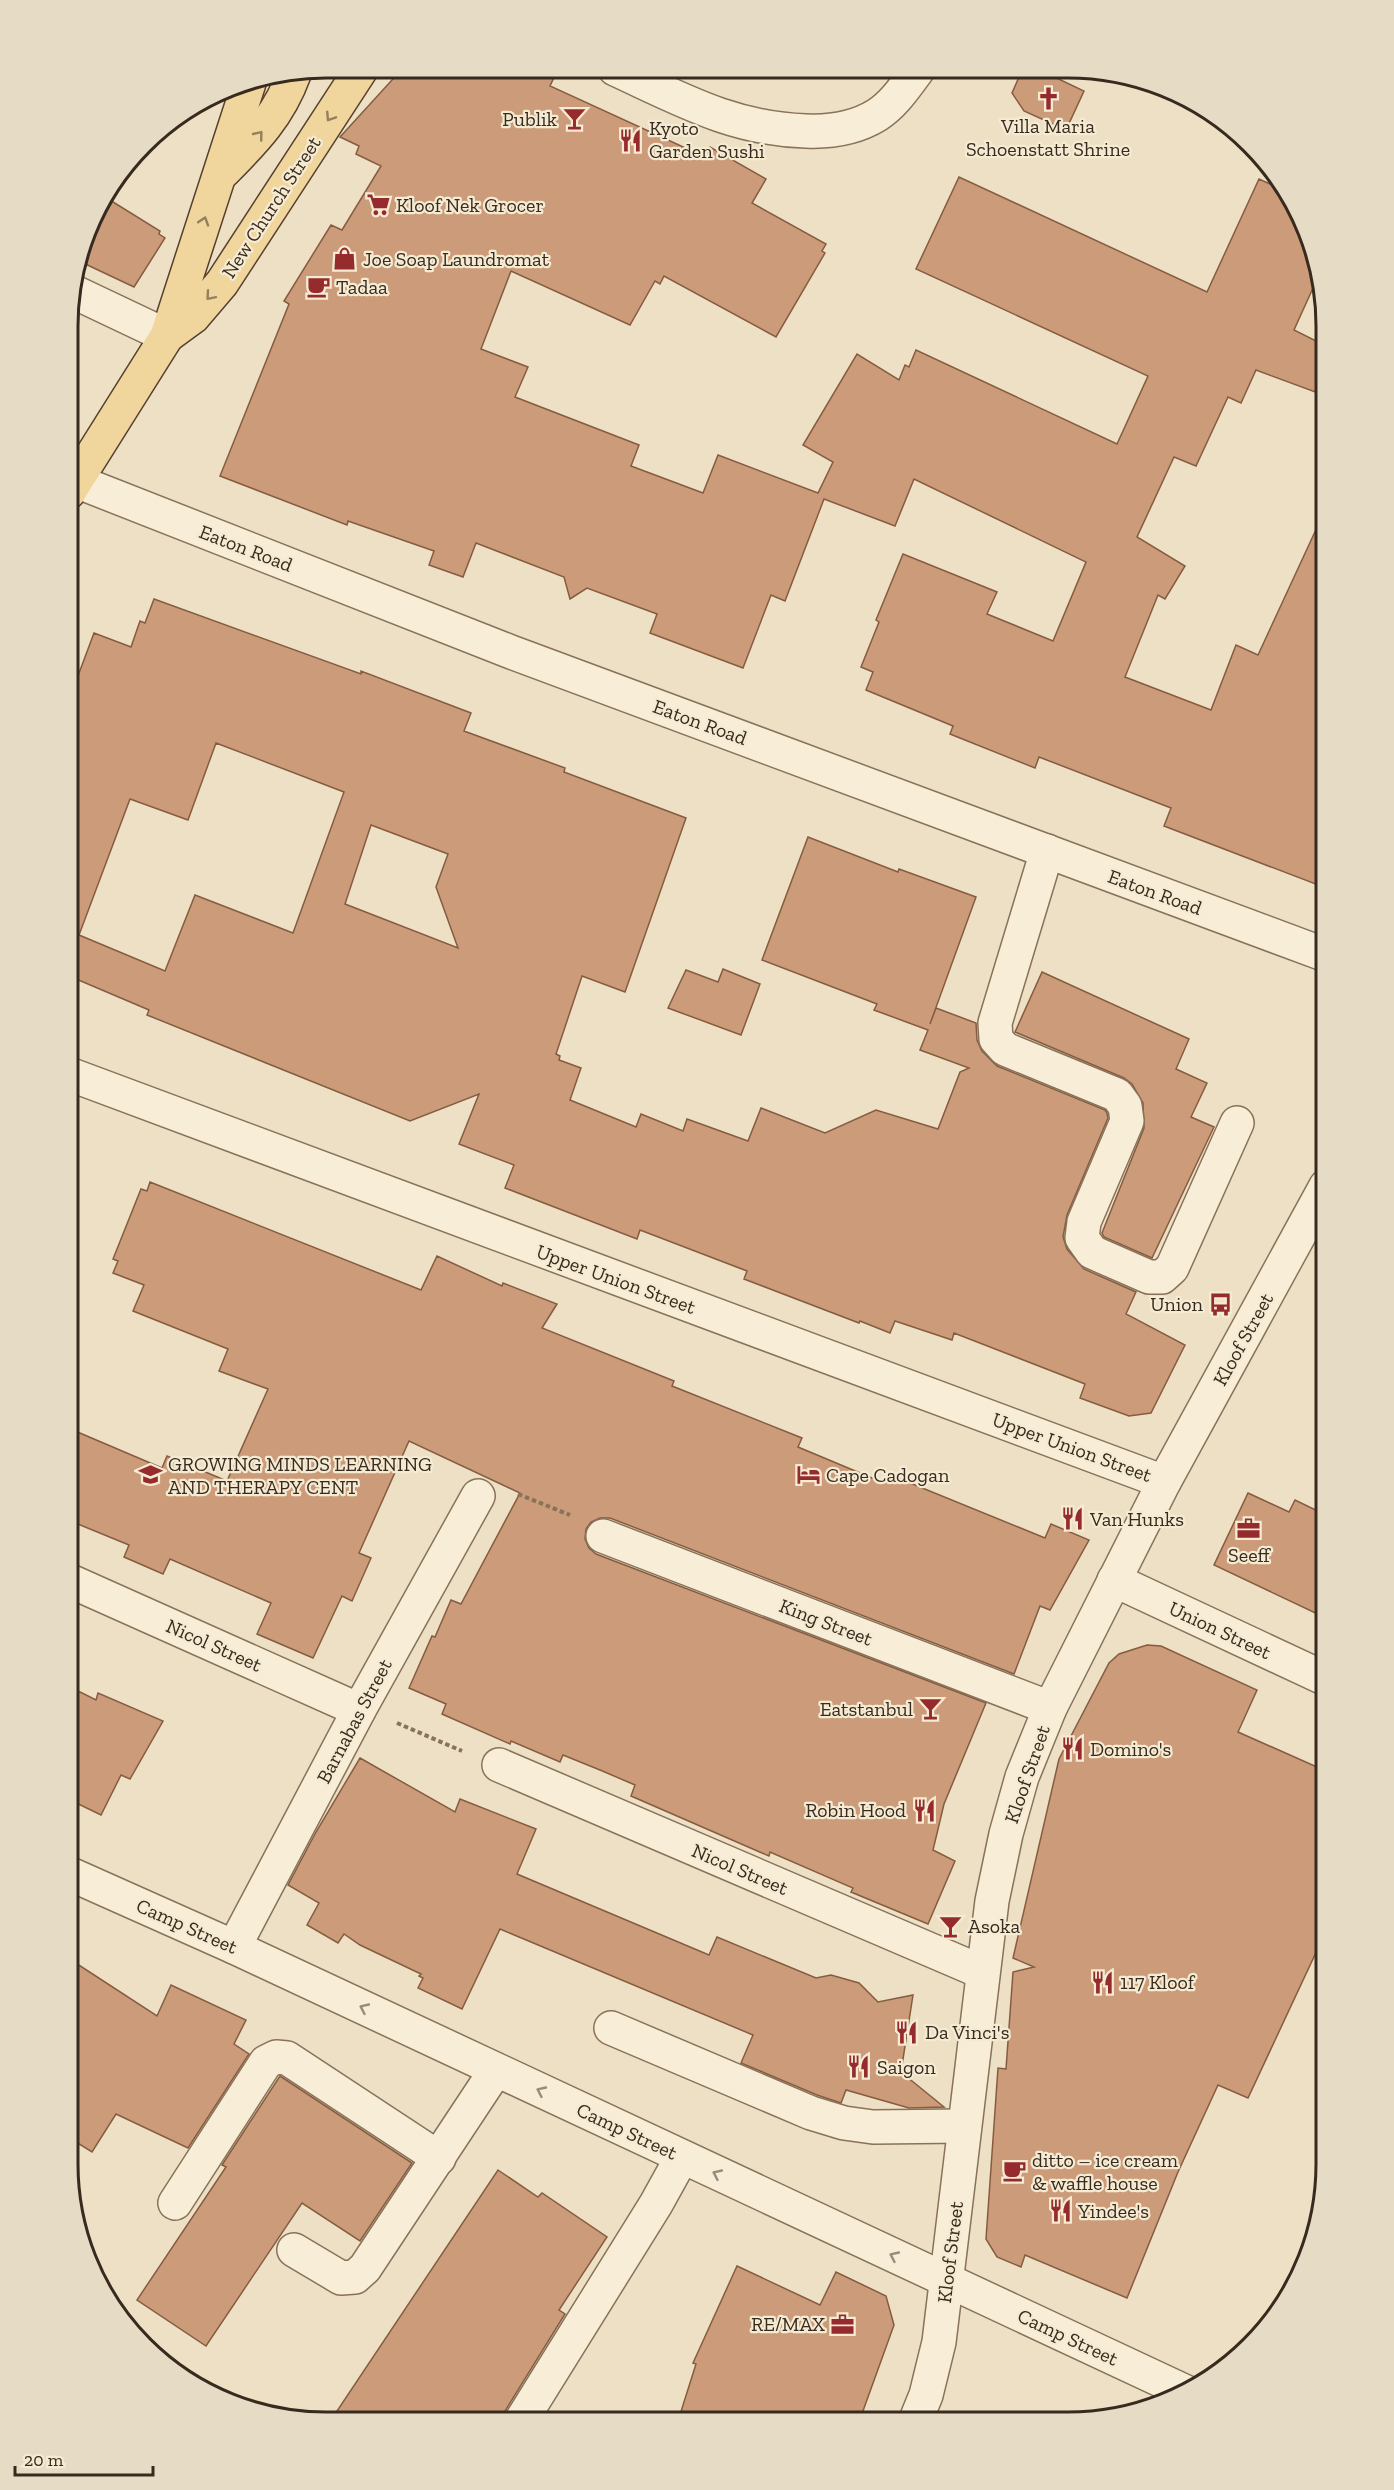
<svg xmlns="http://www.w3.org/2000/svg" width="1394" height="2490" font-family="'Zilla Slab',serif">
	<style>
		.building { fill: #cb9b7a; stroke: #865c41; stroke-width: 1.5; fill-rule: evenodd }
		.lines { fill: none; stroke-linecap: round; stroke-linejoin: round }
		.minor-casing { stroke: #88725a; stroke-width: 36 }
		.major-casing { stroke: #55402f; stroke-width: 36 }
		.path { stroke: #88725a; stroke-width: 4; stroke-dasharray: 4.5 3; stroke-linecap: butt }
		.minor { stroke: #f8eed7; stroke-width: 33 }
		.major { stroke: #f0d59c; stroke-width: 33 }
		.oneway { stroke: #94805d }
		.oneway2 { stroke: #988c7a }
		.labels { text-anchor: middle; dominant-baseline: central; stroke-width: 4.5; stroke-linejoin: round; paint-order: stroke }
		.poi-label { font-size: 20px; fill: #382a1e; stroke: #f5ebd3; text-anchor: start }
		.street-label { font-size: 20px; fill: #382a1e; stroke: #f5ebd3 }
		.rim { fill: none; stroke: #382a1e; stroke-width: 3 }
	</style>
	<rect width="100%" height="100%" fill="#ede0c4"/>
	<g class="building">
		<path d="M407 68 558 69 550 86 705 157 710 147 766 179 752 203 826 244 822 251 825 253 776 337 664 276 660 284 655 281 630 325 511 271 481 349 528 367 515 397 639 445 631 466 703 493 718 455 818 493 833 462 803 445 857 354 899 380 905 365 909 367 916 350 1117 444 1148 376 916 269 959 177 1207 292 1259 179 1288 192 1313 242 1318 277 1294 330 1326 346V396L1256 370 1241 403 1228 397 1196 466 1174 457 1137 537 1185 566 1165 599 1158 595 1125 677 1211 710 1236 645 1258 655 1326 508V888L1164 826 1171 808 1039 757 1035 768 950 734 953 726 866 690 873 672 861 667 879 622 876 620 903 554 997 592 987 614 1053 641 1086 562 914 479 895 526 824 499 785 601 771 595 743 668 650 633 657 614 587 588 570 599 564 577 476 543 463 577 429 565 434 551 348 521 347 525 220 476 289 304 284 301 331 225 342 230 381 166 356 154 359 146 340 137 392 80Z"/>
		<path d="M1035 72H1044L1084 91 1066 130 1024 111 1012 93 1019 77Z"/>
		<path d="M105 197 160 231 159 234 165 238 134 287 79 261 94 211Z"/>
		<path d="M154 599 361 674V671L471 713 464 731 565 768 564 772 686 818 625 992 582 976 556 1054 560 1056 559 1060 581 1068 570 1100 636 1127 641 1114 683 1131 687 1119 748 1141 761 1108 825 1133 876 1110 938 1129 960 1072 969 1068 920 1050 928 1030 874 1010 877 1004 762 960 808 837 898 872 899 869 976 897 930 1024 936 1008 976 1023 977 1040 982 1051 997 1066 1105 1110 1107 1113 1108 1118 1067 1215 1063 1237 1067 1249 1084 1269 1136 1292 1126 1314 1185 1345 1151 1413 1129 1416 1080 1398 1085 1384 954 1333 952 1340 895 1321 890 1333 860 1321 859 1323 744 1279 747 1271 640 1230 637 1239 505 1188 514 1165 459 1144 479 1094 410 1121 147 1015 149 1010 69 976V700L94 633 131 647 140 621 145 623ZM216 743 344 792 293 933 195 895 165 971 79 935 130 799 188 820ZM371 825 448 854 436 887 458 948 345 904Z"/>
		<path d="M723 969 760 984 741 1035 668 1008 686 970 718 982Z"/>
		<path d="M1042 972 1189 1039 1176 1069 1207 1083 1191 1117 1214 1127 1152 1258 1104 1237 1102 1233 1144 1128 1143 1103 1132 1084 1124 1078 1015 1032Z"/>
		<path d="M150 1182 421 1290 437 1256 502 1286 503 1283 557 1304 542 1328 674 1381 672 1386 802 1438 798 1447 884 1483 888 1474 1045 1538 1051 1524 1089 1540 1050 1610 1040 1606 1014 1674 610 1518H600L591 1522 586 1529 585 1539 589 1548 596 1554 986 1703 944 1804 933 1850 955 1861 928 1924 851 1892 853 1888 770 1852 769 1856 631 1796 635 1785 600 1770 563 1755 560 1762 511 1741 510 1744 442 1714 446 1704 409 1688 432 1636 435 1637 451 1600 461 1604 520 1493 409 1441 359 1553 371 1558 352 1601 342 1596 313 1658 257 1634 271 1603 170 1559 163 1574 124 1557 129 1545 68 1520V1428L162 1468 167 1456 227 1481 268 1389 219 1371 228 1349 133 1311 144 1285 113 1273 118 1261 113 1259 141 1189 147 1191Z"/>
		<path d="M1248 1493 1289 1512 1295 1500 1326 1515V1618L1214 1565Z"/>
		<path d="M1147 1645 1161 1646 1257 1690 1238 1732 1326 1771V1931L1248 2098 1218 2085 1178 2172 1127 2298 1025 2255 1021 2267 997 2257 986 2239 998 2068 1006 2069 1013 1972 1034 1967 1013 1958 1059 1759 1109 1663 1119 1654Z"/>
		<path d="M68 1686 96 1700 98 1693 163 1721 130 1779 121 1775 101 1815 68 1799Z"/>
		<path d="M360 1758 455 1812 460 1799 536 1829 517 1874 709 1955 717 1937 816 1978 831 1975 859 1983 878 2002 913 1995 901 2072 944 2107 909 2108 846 2090 841 2103 817 2095 741 2063 753 2035 500 1929 462 2009 418 1988 423 1978 419 1976 421 1974 360 1945 344 1934 338 1943 307 1925 319 1903 288 1885 316 1832Z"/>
		<path d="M68 1958 157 2016 171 1985 246 2020 234 2044 249 2054 188 2148 116 2114 92 2152 68 2137Z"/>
		<path d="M280 2076 412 2163 360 2241 302 2203 206 2346 137 2300 226 2167 222 2165Z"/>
		<path d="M498 2170 538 2197 542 2193 607 2237 559 2310 565 2314 505 2411 502 2421 331 2420Z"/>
		<path d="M737 2266 820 2305 836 2272 886 2296 894 2325 859 2422 678 2421 696 2364 693 2363Z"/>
	</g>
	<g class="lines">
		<defs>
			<g id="minor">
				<path d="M615 69C680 99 733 129 806 131 830 132 856 128 877 115 894 104 905 87 917 71"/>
				<path d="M70 290 167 336"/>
				<path d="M76 481 511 652 1326 955"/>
				<path d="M1047 851 995 1023 996 1039 1005 1049 1117 1095 1125 1106 1127 1121 1084 1222 1082 1238 1092 1252 1149 1277H1162L1172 1268 1237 1123"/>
				<path d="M69 1074 1164 1482"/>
				<path d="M603 1536 1050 1708"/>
				<path d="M68 1580 359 1710"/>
				<path d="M1114 1580 1326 1679"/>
				<path d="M499 1765 982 1972"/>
				<path d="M68 1873 234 1947 1186 2392"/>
				<path d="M234 1947 359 1710 478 1496"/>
				<path d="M611 2028 811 2113 844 2123 873 2127 964 2126"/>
				<path d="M175 2203 266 2062 276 2057 287 2058 439 2158"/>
				<path d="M294 2250 341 2278 355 2277 365 2268 496 2070"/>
				<path d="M521 2421 656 2204 682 2157"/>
				<path d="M915 2422 926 2395 939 2342 992 1901 1006 1834 1022 1777 1050 1708 1164 1482 1326 1186"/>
			</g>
			<g id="major">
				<path d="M224 171C255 140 279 115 294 74"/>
				<path d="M167 336 193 317 222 283 362 68"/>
				<path d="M69 492 167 336 249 83"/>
			</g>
		</defs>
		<use href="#minor" class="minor-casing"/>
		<use href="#major" class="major-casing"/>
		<g class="path">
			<path d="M518 1494 570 1515"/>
			<path d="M397 1723 462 1751"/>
		</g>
		<use href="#minor" class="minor"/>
		<use href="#major" class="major"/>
	</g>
	<defs><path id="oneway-chevron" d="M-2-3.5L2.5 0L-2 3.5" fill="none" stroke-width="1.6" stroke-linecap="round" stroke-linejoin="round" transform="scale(1.5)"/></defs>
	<g class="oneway">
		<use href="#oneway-chevron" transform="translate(330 117) rotate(123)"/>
		<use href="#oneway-chevron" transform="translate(259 135) rotate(-51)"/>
		<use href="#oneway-chevron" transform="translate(204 221) rotate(-72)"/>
		<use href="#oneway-chevron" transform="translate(210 296) rotate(131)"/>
	</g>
	<g class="oneway2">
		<use href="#oneway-chevron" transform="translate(364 2008) rotate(-155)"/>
		<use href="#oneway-chevron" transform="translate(541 2091) rotate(-155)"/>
		<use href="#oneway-chevron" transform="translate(717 2174) rotate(-155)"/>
		<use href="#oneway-chevron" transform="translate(894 2256) rotate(-155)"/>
	</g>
	<defs>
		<symbol id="church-bare" viewBox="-9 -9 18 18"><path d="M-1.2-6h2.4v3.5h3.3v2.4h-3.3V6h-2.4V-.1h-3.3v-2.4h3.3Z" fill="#962b2d" stroke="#f5ebd3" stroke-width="2.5" paint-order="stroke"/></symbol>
		<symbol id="bar-bare" viewBox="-9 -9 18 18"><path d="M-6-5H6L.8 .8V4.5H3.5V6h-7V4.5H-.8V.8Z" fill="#962b2d" stroke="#f5ebd3" stroke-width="2.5" paint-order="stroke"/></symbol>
		<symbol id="restaurant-bare" viewBox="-9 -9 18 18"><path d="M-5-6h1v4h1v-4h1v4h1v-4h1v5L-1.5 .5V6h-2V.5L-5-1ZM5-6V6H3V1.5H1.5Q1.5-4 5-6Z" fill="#962b2d" stroke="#f5ebd3" stroke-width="2.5" paint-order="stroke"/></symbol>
		<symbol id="supermarket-bare" viewBox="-9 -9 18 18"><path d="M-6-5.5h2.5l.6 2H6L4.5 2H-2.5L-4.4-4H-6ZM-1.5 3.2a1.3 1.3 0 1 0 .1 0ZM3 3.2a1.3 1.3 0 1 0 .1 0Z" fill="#962b2d" stroke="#f5ebd3" stroke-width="2.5" paint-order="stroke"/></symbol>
		<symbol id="shop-bare" viewBox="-9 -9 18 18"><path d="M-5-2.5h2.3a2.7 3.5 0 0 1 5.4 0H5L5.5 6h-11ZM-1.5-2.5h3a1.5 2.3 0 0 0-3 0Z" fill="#962b2d" stroke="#f5ebd3" stroke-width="2.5" paint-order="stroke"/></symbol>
		<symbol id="cafe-bare" viewBox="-9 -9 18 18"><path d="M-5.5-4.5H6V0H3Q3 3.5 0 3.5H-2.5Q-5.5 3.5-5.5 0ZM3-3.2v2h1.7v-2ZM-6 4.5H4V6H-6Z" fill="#962b2d" stroke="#f5ebd3" stroke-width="2.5" paint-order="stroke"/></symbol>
		<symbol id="bus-bare" viewBox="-9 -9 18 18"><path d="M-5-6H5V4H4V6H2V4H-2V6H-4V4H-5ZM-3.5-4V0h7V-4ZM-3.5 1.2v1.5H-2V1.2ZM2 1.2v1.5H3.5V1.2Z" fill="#962b2d" stroke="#f5ebd3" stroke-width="2.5" paint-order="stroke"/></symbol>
		<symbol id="school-bare" viewBox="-9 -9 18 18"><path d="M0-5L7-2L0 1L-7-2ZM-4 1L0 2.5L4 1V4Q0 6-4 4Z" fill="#962b2d" stroke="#f5ebd3" stroke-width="2.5" paint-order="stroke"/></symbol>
		<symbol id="hotel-bare" viewBox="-9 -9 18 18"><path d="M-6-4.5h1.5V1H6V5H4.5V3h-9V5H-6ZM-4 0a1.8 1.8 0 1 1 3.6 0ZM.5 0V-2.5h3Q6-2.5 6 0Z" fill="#962b2d" stroke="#f5ebd3" stroke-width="2.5" paint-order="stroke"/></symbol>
		<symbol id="office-bare" viewBox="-9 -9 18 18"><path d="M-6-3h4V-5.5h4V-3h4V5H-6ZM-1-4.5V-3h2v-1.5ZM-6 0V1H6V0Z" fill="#962b2d" stroke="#f5ebd3" stroke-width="2.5" paint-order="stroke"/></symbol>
	</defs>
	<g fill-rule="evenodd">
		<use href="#church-bare" x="1032" y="82" width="33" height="33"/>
		<use href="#bar-bare" x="558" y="102" width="33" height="33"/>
		<use href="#restaurant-bare" x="614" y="124" width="33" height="33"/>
		<use href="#supermarket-bare" x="362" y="188" width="33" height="33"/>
		<use href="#shop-bare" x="328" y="242" width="33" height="33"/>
		<use href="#cafe-bare" x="302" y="270" width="33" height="33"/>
		<use href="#bus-bare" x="1204" y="1288" width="33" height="33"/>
		<use href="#school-bare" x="134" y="1458" width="33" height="33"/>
		<use href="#hotel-bare" x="792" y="1458" width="33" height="33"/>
		<use href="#restaurant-bare" x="1056" y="1502" width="33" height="33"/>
		<use href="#office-bare" x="1232" y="1512" width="33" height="33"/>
		<use href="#bar-bare" x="914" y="1692" width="33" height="33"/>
		<use href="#restaurant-bare" x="1056" y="1732" width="33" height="33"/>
		<use href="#restaurant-bare" x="908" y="1794" width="33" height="33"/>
		<use href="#bar-bare" x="934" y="1910" width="33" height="33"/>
		<use href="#restaurant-bare" x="1086" y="1966" width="33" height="33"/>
		<use href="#restaurant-bare" x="890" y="2016" width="33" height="33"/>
		<use href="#restaurant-bare" x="842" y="2050" width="33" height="33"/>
		<use href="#cafe-bare" x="998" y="2154" width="33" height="33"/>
		<use href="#restaurant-bare" x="1044" y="2194" width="33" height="33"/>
		<use href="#office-bare" x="826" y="2308" width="33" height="33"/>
	</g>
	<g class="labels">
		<g class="poi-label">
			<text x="557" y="119" text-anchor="end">Publik</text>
			<text x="1048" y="126" text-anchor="middle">Villa Maria<tspan x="1048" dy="23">Schoenstatt Shrine</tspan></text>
			<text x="649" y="128">Kyoto<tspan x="649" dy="23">Garden Sushi</tspan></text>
			<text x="396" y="205">Kloof Nek Grocer</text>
			<text x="363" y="259">Joe Soap Laundromat</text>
			<text x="336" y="287">Tadaa</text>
			<text x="1203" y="1304" text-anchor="end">Union</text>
			<text x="168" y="1464">GROWING MINDS LEARNING<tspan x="168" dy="23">AND THERAPY CENT</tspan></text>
			<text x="826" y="1475">Cape Cadogan</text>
			<text x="1090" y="1519">Van Hunks</text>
			<text x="1249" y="1555" text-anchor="middle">Seeff</text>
			<text x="913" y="1709" text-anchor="end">Eatstanbul</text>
			<text x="1090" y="1749">Domino's</text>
			<text x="906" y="1810" text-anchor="end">Robin Hood</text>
			<text x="968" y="1926">Asoka</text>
			<text x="1120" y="1982">117 Kloof</text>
			<text x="925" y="2032">Da Vinci's</text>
			<text x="877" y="2067">Saigon</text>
			<text x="1032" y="2160">ditto – ice cream<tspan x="1032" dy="23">&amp; waffle house</tspan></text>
			<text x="1078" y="2211">Yindee's</text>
			<text x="825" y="2324" text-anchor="end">RE/MAX</text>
		</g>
		<g class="street-label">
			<text transform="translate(271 207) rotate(-57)">New Church Street</text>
			<text transform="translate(246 548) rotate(21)">Eaton Road</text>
			<text transform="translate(700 722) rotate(20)">Eaton Road</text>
			<text transform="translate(1155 892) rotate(20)">Eaton Road</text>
			<text transform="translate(616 1279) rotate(20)">Upper Union Street</text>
			<text transform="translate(1243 1339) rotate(-61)">Kloof Street</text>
			<text transform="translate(1072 1447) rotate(20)">Upper Union Street</text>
			<text transform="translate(826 1622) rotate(21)">King Street</text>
			<text transform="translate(1220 1630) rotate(25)">Union Street</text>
			<text transform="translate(214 1645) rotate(24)">Nicol Street</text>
			<text transform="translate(354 1721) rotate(-62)">Barnabas Street</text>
			<text transform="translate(1027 1774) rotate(-71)">Kloof Street</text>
			<text transform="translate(740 1869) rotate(23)">Nicol Street</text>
			<text transform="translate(187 1926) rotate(24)">Camp Street</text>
			<text transform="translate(627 2131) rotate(25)">Camp Street</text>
			<text transform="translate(950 2252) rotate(-83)">Kloof Street</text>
			<text transform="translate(1068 2337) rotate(25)">Camp Street</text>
		</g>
	</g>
	<path d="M0 0H1394V2490H0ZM326 78H1068A248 248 0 0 1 1316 326V2164A248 248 0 0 1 1068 2412H326A248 248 0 0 1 78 2164V326A248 248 0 0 1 326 78Z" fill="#e6dcc5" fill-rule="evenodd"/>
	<path class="rim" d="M326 78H1068A248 248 0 0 1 1316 326V2164A248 248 0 0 1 1068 2412H326A248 248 0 0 1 78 2164V326A248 248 0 0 1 326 78Z"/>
	<path d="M15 2466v9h138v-9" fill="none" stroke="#382a1e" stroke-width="3"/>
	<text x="24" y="2466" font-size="18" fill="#382a1e" stroke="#f5ebd3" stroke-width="4.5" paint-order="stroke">20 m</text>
</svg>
